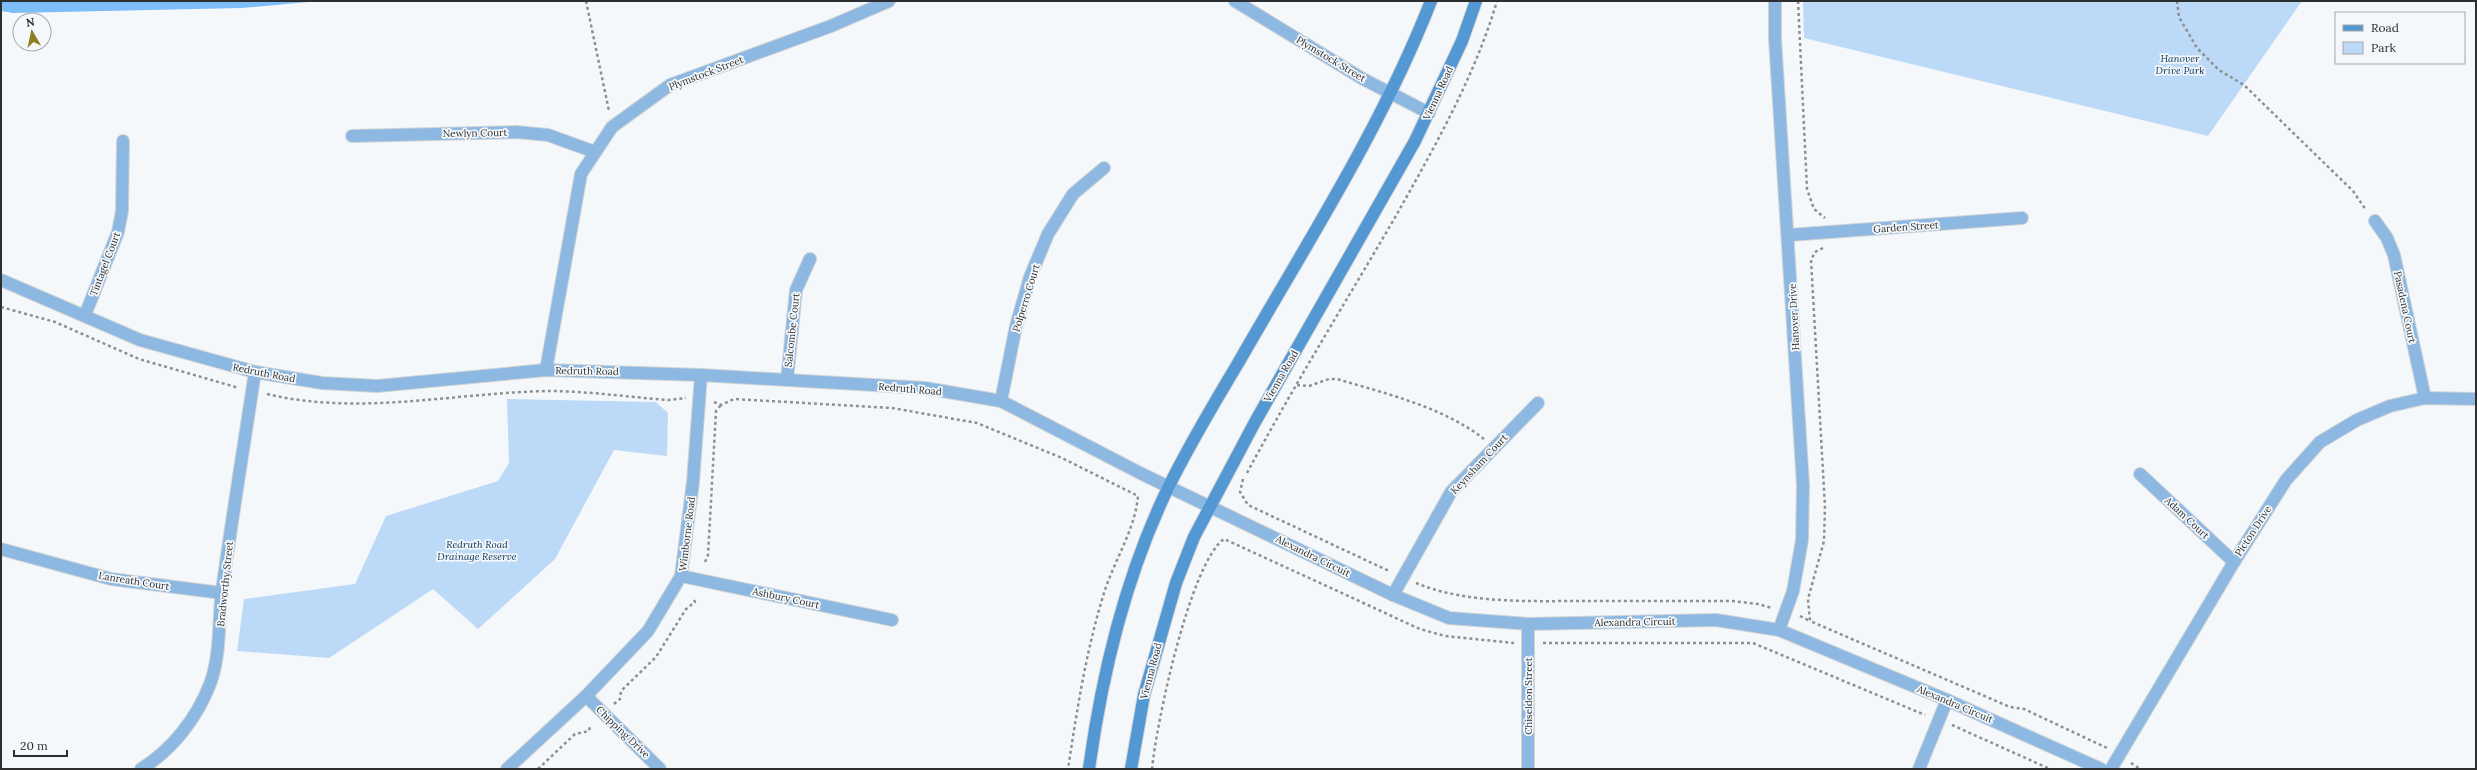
<svg xmlns="http://www.w3.org/2000/svg" width="2477" height="770" font-family="Lora,serif">
	<style>
		.green { fill: #bcdaf8 }
		.forest { fill: #7dbdf8 }
		.lines { fill: none; stroke-linecap: round; stroke-linejoin: round }
		.minor-casing { stroke: #d1d4d6; stroke-width: 14 }
		.tertiary-casing { stroke: #d1d4d6; stroke-width: 14 }
		.secondary-casing { stroke: #d1d4d6; stroke-width: 14 }
		.path { stroke: #8d8f91; stroke-width: 2.5; stroke-dasharray: 3 3; stroke-linecap: butt }
		.minor { stroke: #8cb8e1; stroke-width: 12 }
		.tertiary { stroke: #8cb8e1; stroke-width: 12 }
		.secondary { stroke: #5397d3; stroke-width: 12 }
		.labels { text-anchor: middle; dominant-baseline: central; stroke-width: 3.5; stroke-linejoin: round; paint-order: stroke }
		.park-label { font-size: 10px; font-style: italic; fill: #003156; stroke: #f5f8fb }
		.street-label { font-size: 10px; fill: #2c2e2f; stroke: #f5f8fb }
	</style>
	<rect width="100%" height="100%" fill="#f5f8fb"/>
	<g class="green">
		<path d="M1803 1H2302L2208 136 1804 38Z"/>
		<path d="M507 399 656 402 668 413 667 456 614 450 555 559 478 629 433 589 329 658 237 651 244 599 355 584 386 516 498 481 509 463Z"/>
	</g>
	<path class="forest" d="M1 1H319L242 8 13 13 1 11Z"/>
	<g class="lines">
		<defs>
			<g id="minor">
				<path d="M1235 1 1363 79 1429 113"/>
				<path d="M1775 1V39L1803 485 1802 540 1793 591 1779 630"/>
				<path d="M352 136 516 132 548 135 595 152"/>
				<path d="M2375 221 2387 238 2394 255 2425 398"/>
				<path d="M1789 235 2022 218"/>
				<path d="M1 280 140 340 255 372 322 383 377 386 546 370 701 375"/>
				<path d="M85 315 118 232 122 211 123 141"/>
				<path d="M546 370 581 174 612 127 670 85 831 26 889 1"/>
				<path d="M787 380 796 290 810 259"/>
				<path d="M1001 401 1016 326 1030 277 1048 234 1073 194 1104 168"/>
				<path d="M2140 474 2234 562"/>
				<path d="M1 549 111 579 222 593"/>
				<path d="M681 576 892 620"/>
				<path d="M1393 595 1451 492 1538 403"/>
				<path d="M1528 624V769"/>
				<path d="M586 696 660 769"/>
				<path d="M141 769C172 750 197 718 210 684 221 655 218 621 222 591 232 518 244 445 255 372"/>
				<path d="M1919 769 1947 700"/>
				<path d="M2111 769 2234 562 2286 480 2320 442 2357 420 2390 406 2425 398 2476 399"/>
			</g>
			<path id="tertiary" d="M507 769 586 696 648 631 681 576 693 482 701 375 925 388 1001 401 1142 474 1393 595 1449 618 1528 624 1716 620 1779 630 1947 700 2101 769"/>
			<g id="secondary">
				<path d="M1089 769C1102 673 1126 575 1168 488 1189 445 1213 405 1237 365 1305 246 1381 129 1431 1"/>
				<path d="M1131 769 1144 695 1176 583 1194 537 1255 422 1415 141 1462 41 1476 1"/>
			</g>
		</defs>
		<use href="#minor" class="minor-casing"/>
		<use href="#tertiary" class="tertiary-casing"/>
		<use href="#secondary" class="secondary-casing"/>
		<g class="path">
			<path d="M586 1 609 111"/>
			<path d="M1798 1 1807 189 1814 209 1825 218"/>
			<path d="M2177 1 2179 17 2197 48 2219 70 2244 85 2353 191 2366 210"/>
			<path d="M1823 248 1815 252 1811 260 1825 507 1824 541 1808 599 1810 621 2010 707 2024 709 2107 748"/>
			<path d="M1 307 55 322 139 359 239 388"/>
			<path d="M1297 385 1309 386 1329 379H1337C1387 394 1443 407 1484 439"/>
			<path d="M267 394C359 416 453 393 547 391 587 391 628 397 668 400L686 398"/>
			<path d="M714 402 721 405 734 399 892 408 977 423 1062 458 1138 496C1135 530 1114 561 1104 593 1086 651 1077 710 1068 769"/>
			<path d="M1247 473C1294 385 1347 300 1397 214 1435 146 1475 76 1497 1"/>
			<path d="M1243 479 1240 492 1248 505 1389 571"/>
			<path d="M705 562 708 555 716 411 721 405"/>
			<path d="M1416 583C1467 604 1529 601 1584 601 1633 601 1683 601 1732 601L1758 604 1772 608"/>
			<path d="M1800 616 1810 621"/>
			<path d="M1543 643H1753L1925 715"/>
			<path d="M614 704 620 699 621 691 656 657 686 609 695 602 693 597"/>
			<path d="M1952 725 2050 769"/>
			<path d="M2131 763 2140 769"/>
			<path d="M538 769 575 734 589 731 590 726"/>
			<path d="M1152 769C1156 725 1190 563 1224 539L1420 629 1445 636 1514 643"/>
		</g>
		<use href="#minor" class="minor"/>
		<use href="#tertiary" class="tertiary"/>
		<use href="#secondary" class="secondary"/>
	</g>
	<g class="labels">
		<g class="park-label">
			<text x="2180" y="58">Hanover<tspan x="2180" dy="12">Drive Park</tspan></text>
			<text x="477" y="544">Redruth Road<tspan x="477" dy="12">Drainage Reserve</tspan></text>
		</g>
		<g class="street-label">
			<text transform="translate(1331 59) rotate(31)">Plymstock Street</text>
			<text transform="translate(706 73) rotate(-21)">Plymstock Street</text>
			<text transform="translate(1438 93) rotate(-65)">Vienna Road</text>
			<text transform="translate(475 133) rotate(-1)">Newlyn Court</text>
			<text transform="translate(1906 227) rotate(-4)">Garden Street</text>
			<text transform="translate(105 264) rotate(-69)">Tintagel Court</text>
			<text transform="translate(1026 298) rotate(-73)">Polperro Court</text>
			<text transform="translate(2405 307) rotate(78)">Pasadena Court</text>
			<text transform="translate(1794 317) rotate(-93)">Hanover Drive</text>
			<text transform="translate(792 330) rotate(-84)">Salcombe Court</text>
			<text transform="translate(587 371) rotate(1)">Redruth Road</text>
			<text transform="translate(264 373) rotate(11)">Redruth Road</text>
			<text transform="translate(1281 376) rotate(-60)">Vienna Road</text>
			<text transform="translate(910 389) rotate(5)">Redruth Road</text>
			<text transform="translate(1479 464) rotate(-47)">Keynsham Court</text>
			<text transform="translate(2187 518) rotate(43)">Adam Court</text>
			<text transform="translate(2253 531) rotate(-57)">Picton Drive</text>
			<text transform="translate(687 534) rotate(-83)">Wimborne Road</text>
			<text transform="translate(1313 556) rotate(26)">Alexandra Circuit</text>
			<text transform="translate(134 581) rotate(9)">Lanreath Court</text>
			<text transform="translate(225 584) rotate(-84)">Bradworthy Street</text>
			<text transform="translate(786 598) rotate(12)">Ashbury Court</text>
			<text transform="translate(1635 622) rotate(-1)">Alexandra Circuit</text>
			<text transform="translate(1151 671) rotate(-75)">Vienna Road</text>
			<text transform="translate(1528 696) rotate(-90)">Chiseldon Street</text>
			<text transform="translate(1955 704) rotate(23)">Alexandra Circuit</text>
			<text transform="translate(623 732) rotate(44)">Chipping Drive</text>
		</g>
	</g>
	<rect width="2477" height="770" fill="none" stroke="#2c2e2f" stroke-width="4"/>
	<rect x="2335" y="12" width="130" height="52" fill="#f5f8fb" stroke="#a5a7a9"/>
	<rect x="2343" y="25" width="20" height="6" fill="#5397d3" stroke="#a5a7a9"/>
	<text x="2371" y="32" font-size="12" fill="#2c2e2f">Road</text>
	<rect x="2343" y="42" width="20" height="12" fill="#bcdaf8" stroke="#a5a7a9"/>
	<text x="2371" y="52" font-size="12" fill="#2c2e2f">Park</text>
	<g transform="translate(32 32) rotate(351)"><circle r="19" fill="#f5f8fb" stroke="#a5a7a9"/>
	<path d="M0-3L7 15L0 10L-7 15Z" fill="#8f7e24"/>
	<text y="-6" font-size="11" font-weight="bold" text-anchor="middle" fill="#2c2e2f">N</text>
	</g>
	<path d="M14 750v6h53v-6" fill="none" stroke="#2c2e2f" stroke-width="2"/>
	<text x="20" y="750" font-size="12" fill="#2c2e2f" stroke="#f5f8fb" stroke-width="3" paint-order="stroke">20 m</text>
</svg>
